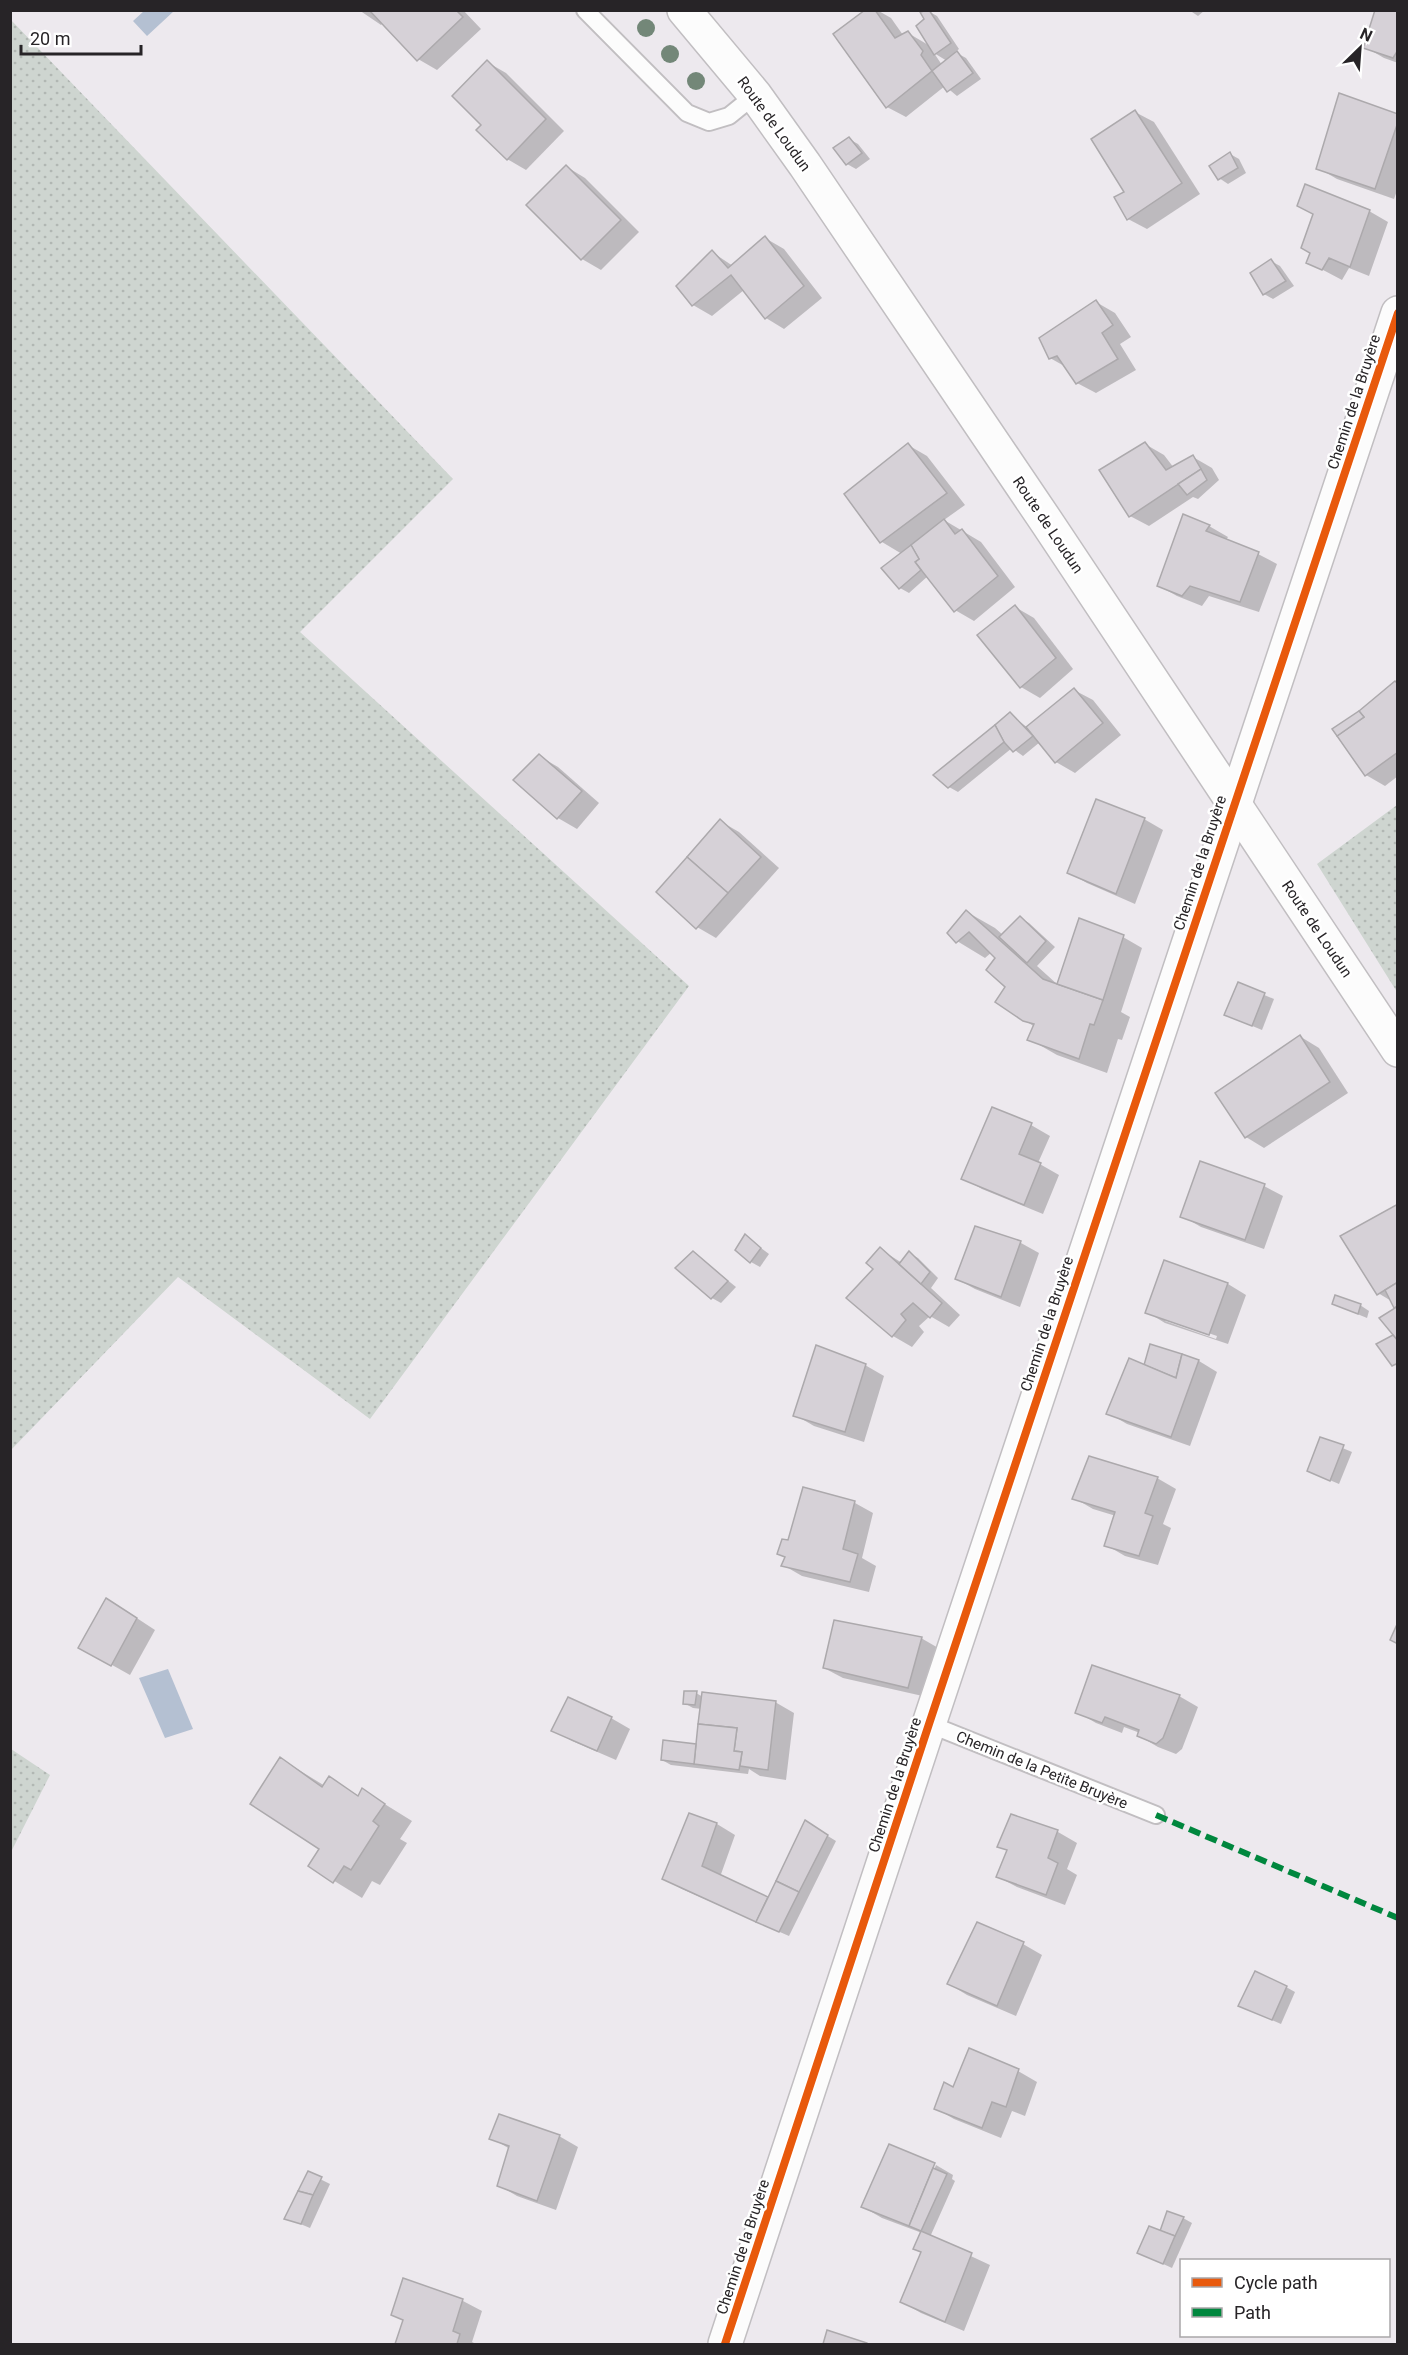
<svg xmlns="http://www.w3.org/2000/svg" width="1408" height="2355" font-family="Roboto,sans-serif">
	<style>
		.grass { fill: url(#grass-dots) }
		.water { fill: #b4c0d2 }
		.shadow { fill: #0003; fill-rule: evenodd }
		.building { fill: #d6d1d7; stroke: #aca9ac; stroke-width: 1.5 }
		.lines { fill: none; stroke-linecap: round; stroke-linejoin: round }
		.service-casing { stroke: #c1bec1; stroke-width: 20 }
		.minor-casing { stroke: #c1bec1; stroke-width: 36 }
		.secondary-casing { stroke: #c1bec1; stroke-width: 36 }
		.service { stroke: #fcfcfc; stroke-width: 16 }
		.minor { stroke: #fcfcfc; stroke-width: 33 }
		.secondary { stroke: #fcfcfc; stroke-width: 33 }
		.quiet { stroke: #00873e; stroke-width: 6; stroke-dasharray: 12 6; stroke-linecap: butt }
		.cycleway-casing { stroke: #fff; stroke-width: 11 }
		.cycleway { stroke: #e8590c; stroke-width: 8 }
		.tree { fill: #738778 }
		.labels { text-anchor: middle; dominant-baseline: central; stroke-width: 5; stroke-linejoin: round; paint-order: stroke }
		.street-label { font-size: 15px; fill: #272427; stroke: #fff }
	</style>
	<defs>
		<pattern id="grass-dots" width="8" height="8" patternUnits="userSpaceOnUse" patternTransform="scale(1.5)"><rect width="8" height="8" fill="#ced5d0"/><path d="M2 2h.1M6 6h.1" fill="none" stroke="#b1b7b3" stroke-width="1.8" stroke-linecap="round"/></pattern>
	</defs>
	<rect width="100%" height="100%" fill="#ede9ee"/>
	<g class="grass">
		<path d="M11 20 453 479 300 632 689 986 370 1419 178 1277 11 1450Z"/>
		<path d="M1397 805V992L1317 864Z"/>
		<path d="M11 1749 50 1775 11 1852Z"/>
	</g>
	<g class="water">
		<path d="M144 11V10L174 11 147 36 133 21Z"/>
		<path d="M168 1669 193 1729 165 1738 139 1678Z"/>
	</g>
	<g class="shadow">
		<path d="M359 10H463L481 29 437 70 418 59 383 23 381 25Z"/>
		<path d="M868 10H877L891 18 903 35 908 33 930 46 926 19 928 11 937 16 959 49 955 52 966 58 981 79 957 96 945 86 906 117 887 107ZM934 53 947 61 942 65Z"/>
		<path d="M1189 10H1205L1198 16Z"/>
		<path d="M1398 10V63L1384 58 1365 47Z"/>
		<path d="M487 62 506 73 564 131 526 170 507 159 483 125Z"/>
		<path d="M1135 112 1154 122 1200 194 1147 229 1128 219 1126 192Z"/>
		<path d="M1398 115V188L1394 199 1337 179 1318 168Z"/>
		<path d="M849 139 858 144 870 159 856 169 847 164Z"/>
		<path d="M1230 154 1239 159 1246 173 1228 184 1219 178Z"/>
		<path d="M567 167 585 178 639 232 601 270 582 259 528 205Z"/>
		<path d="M1369 211 1388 222 1369 276 1349 268 1342 280 1308 262Z"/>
		<path d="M765 238 784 249 822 298 784 329 766 318 744 290 712 316 693 305 712 252 733 266Z"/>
		<path d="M1271 261 1280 266 1294 286 1273 299 1264 294Z"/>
		<path d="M1096 302 1115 313 1131 337 1120 344 1136 370 1096 393 1077 383 1066 367 1050 358Z"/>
		<path d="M1145 444 1164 455 1174 468 1193 457 1212 468 1219 480 1198 499 1193 497 1149 526 1130 516Z"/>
		<path d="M908 445 927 456 965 505 944 520 981 542 1015 587 974 621 955 610 928 576 909 593 900 588 883 568 902 554 882 542 846 494Z"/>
		<path d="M1209 526 1228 537 1226 540 1258 554 1277 564 1259 612 1209 596 1202 606 1177 596 1159 586Z"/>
		<path d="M1015 607 1034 618 1073 669 1040 698 1021 687Z"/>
		<path d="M1398 684V776L1385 786 1366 775Z"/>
		<path d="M1074 690 1093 700 1121 735 1075 773 1056 762 1040 742 1023 756 1012 748 958 792 949 787 1010 714 1028 728Z"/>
		<path d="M539 756 558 767 599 803 577 829 558 818Z"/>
		<path d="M1144 819 1163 830 1135 904 1087 883 1068 872Z"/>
		<path d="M720 821 739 832 779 868 716 938 697 927Z"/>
		<path d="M967 912 995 928 1003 935 1020 918 1029 923 1055 947 1037 966 1058 985 1123 937 1142 948 1121 1012 1130 1017 1122 1040 1118 1039 1107 1073 1057 1055 1029 1039 1035 1027 1024 1020 1007 986 997 958 992 952 985 958 957 941Z"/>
		<path d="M1238 984 1274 999 1262 1030 1226 1015Z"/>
		<path d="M1301 1037 1319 1048 1348 1093 1264 1148 1246 1137Z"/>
		<path d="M1031 1125 1050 1136 1038 1163 1059 1175 1043 1214 982 1189 963 1178Z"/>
		<path d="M1264 1186 1283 1196 1264 1249 1201 1227 1182 1216Z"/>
		<path d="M1398 1206V1368L1378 1345 1395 1336 1396 1308 1393 1302 1378 1293Z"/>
		<path d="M976 1227 1021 1243 1039 1253 1020 1307 975 1289 957 1279Z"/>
		<path d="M745 1236 769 1254 760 1267 751 1262Z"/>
		<path d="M880 1249 902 1263 909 1253 918 1258 938 1278 931 1288 960 1315 949 1327 930 1316 919 1326 924 1332 912 1347 893 1336 848 1298 876 1268Z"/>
		<path d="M694 1253 736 1287 721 1303 712 1298Z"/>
		<path d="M1228 1284 1246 1295 1228 1344 1165 1323 1147 1312ZM1165 1318 1217 1336 1216 1339 1165 1321Z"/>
		<path d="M1333 1304 1360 1305 1369 1311 1367 1318Z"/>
		<path d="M1181 1356 1199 1361 1217 1372 1190 1446 1127 1424 1108 1413 1151 1369Z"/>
		<path d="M865 1365 884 1376 864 1442 814 1426 795 1415Z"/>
		<path d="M1321 1439 1352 1452 1339 1484 1318 1475Z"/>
		<path d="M1157 1478 1176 1489 1163 1524 1171 1528 1158 1565 1125 1556 1106 1545 1116 1516 1093 1509 1074 1498Z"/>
		<path d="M804 1489 855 1503 873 1513 862 1558 876 1566 869 1592 802 1576 783 1565 786 1558 779 1554 789 1542Z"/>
		<path d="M126 1611 155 1630 130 1675 80 1647Z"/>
		<path d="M921 1638 940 1649 927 1697 843 1678 824 1668Z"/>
		<path d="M696 1693 703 1697 775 1702 794 1713 786 1780 760 1776 749 1769 748 1774 671 1765 662 1760 697 1746 702 1709 693 1708 684 1703Z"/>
		<path d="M1179 1696 1198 1707 1182 1749 1176 1754 1158 1747 1139 1736 1140 1733 1124 1727 1122 1733 1096 1723 1077 1712Z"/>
		<path d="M611 1718 630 1729 616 1760 572 1741 553 1730Z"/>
		<path d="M281 1759 325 1786 330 1778 359 1796 362 1790 412 1821 400 1839 407 1843 380 1885 372 1881 362 1898 310 1866 321 1848Z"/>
		<path d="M690 1814 717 1824 735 1835 720 1877 768 1899 805 1822 836 1841 789 1936 682 1889 664 1879Z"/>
		<path d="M1012 1816 1058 1832 1077 1843 1067 1869 1077 1875 1065 1905 1017 1887 998 1877 1008 1851 999 1846Z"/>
		<path d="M1023 1944 1042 1955 1016 2016 967 1995 949 1984Z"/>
		<path d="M1286 1987 1295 1992 1281 2024 1240 2006Z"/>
		<path d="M970 2050 1018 2071 1037 2082 1025 2116 1012 2111 1001 2138 954 2119 935 2108 954 2089Z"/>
		<path d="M559 2136 578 2147 556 2210 517 2196 498 2185 510 2149 491 2138Z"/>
		<path d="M889 2146 935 2164 931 2170H934L936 2165 953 2175 952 2179 955 2181 930 2237 990 2265 964 2331 921 2313 902 2302 922 2252V2233L882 2218 863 2207Z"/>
		<path d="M308 2173 330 2184 310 2228 286 2218Z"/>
		<path d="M1183 2218 1192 2223 1172 2268 1139 2253 1161 2233Z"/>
		<path d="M404 2280 463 2301 482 2311 472 2342 476 2344H396L405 2321Z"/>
		<path d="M828 2332 867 2344H825Z"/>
	</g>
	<g class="building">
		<path d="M369 10H456L463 17 417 61Z"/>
		<path d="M865 10H875L895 38 908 31 923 51 921 55 932 71 886 108 833 34Z"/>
		<path d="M929 10 951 43 934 55 916 26 924 19 920 12Z"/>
		<path d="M1375 10H1398V50L1393 58 1363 48Z"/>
		<path d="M957 51 973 73 947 92 932 71Z"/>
		<path d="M487 60 546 119 507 160 476 130 481 125 452 96Z"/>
		<path d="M1339 93 1398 114V122L1375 189 1316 169Z"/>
		<path d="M1135 110 1182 183 1127 220 1114 197 1124 192 1091 139Z"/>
		<path d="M849 137 862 153 846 165 833 148Z"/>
		<path d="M1230 152 1238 168 1218 180 1209 166Z"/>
		<path d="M566 165 621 220 581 260 526 205Z"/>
		<path d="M1305 184 1370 210 1350 267 1329 258 1322 270 1306 263 1310 253 1301 248 1313 214 1297 206Z"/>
		<path d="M765 236 804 286 765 319 731 275 692 306 676 286 712 250 728 268Z"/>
		<path d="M1271 259 1286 281 1263 295 1250 273Z"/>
		<path d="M1096 300 1113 325 1102 333 1118 359 1076 384 1057 356 1049 359 1039 338Z"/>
		<path d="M1145 442 1166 470 1193 455 1201 469 1129 517 1099 470Z"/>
		<path d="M908 443 947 493 880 543 844 494Z"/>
		<path d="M1201 469 1207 480 1187 495 1178 484Z"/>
		<path d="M1183 514 1210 525 1206 531 1259 552 1240 602 1190 586 1182 596 1157 586Z"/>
		<path d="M944 519 955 534 962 529 998 576 954 612 915 562 919 559 911 545Z"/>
		<path d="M911 545 919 559 915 562 921 570 899 589 881 568Z"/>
		<path d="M1015 605 1056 658 1020 688 977 635Z"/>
		<path d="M1395 681 1398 684V752L1365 776 1337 736 1364 717 1359 711Z"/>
		<path d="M1074 688 1103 723 1055 763 1026 727Z"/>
		<path d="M1359 711 1364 717 1337 736 1332 729Z"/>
		<path d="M1010 712 1033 736 1013 752 1004 742 995 725Z"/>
		<path d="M995 725 1004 742 948 788 933 775Z"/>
		<path d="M539 754 582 791 557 819 513 780Z"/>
		<path d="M1096 799 1145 818 1116 894 1067 873Z"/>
		<path d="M720 819 761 857 728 893 687 857Z"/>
		<path d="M687 857 728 893 696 929 656 892Z"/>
		<path d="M966 910 1043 979 1103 1000 1094 1025 1090 1024 1079 1059 1027 1040 1034 1024 1023 1021 995 1002 1005 987 986 970 995 958 969 932 956 943 947 933Z"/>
		<path d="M1020 916 1046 941 1027 963 999 937Z"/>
		<path d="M1079 918 1124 935 1103 1000 1057 984Z"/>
		<path d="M1238 982 1265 993 1252 1026 1224 1015Z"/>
		<path d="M1300 1035 1330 1082 1245 1138 1215 1093Z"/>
		<path d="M992 1107 1032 1123 1019 1154 1041 1163 1024 1205 961 1179Z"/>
		<path d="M1200 1161 1265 1184 1245 1240 1180 1217Z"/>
		<path d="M1398 1204V1282L1377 1295 1340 1236Z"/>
		<path d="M975 1226 1021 1241 1001 1297 955 1279Z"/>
		<path d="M745 1234 761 1248 750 1263 735 1250Z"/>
		<path d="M880 1247 942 1303 930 1318 913 1303 901 1314 906 1320 892 1337 846 1298 873 1269 866 1263Z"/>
		<path d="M693 1251 728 1281 711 1299 675 1268Z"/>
		<path d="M909 1251 930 1272 921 1284 899 1264Z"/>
		<path d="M1164 1260 1228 1283 1209 1335 1145 1313Z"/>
		<path d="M1398 1282V1306L1394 1308 1385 1290Z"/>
		<path d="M1335 1295 1361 1304 1358 1314 1332 1304Z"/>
		<path d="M1398 1306V1341L1379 1318Z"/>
		<path d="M1393 1335 1398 1341V1363L1392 1366 1376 1344Z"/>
		<path d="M1150 1344 1182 1354 1176 1378 1144 1365Z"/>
		<path d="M816 1345 866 1364 845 1432 793 1416Z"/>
		<path d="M1182 1354 1199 1360 1171 1437 1106 1414 1129 1358 1176 1378Z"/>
		<path d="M1320 1437 1344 1445 1330 1481 1307 1471Z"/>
		<path d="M1089 1456 1158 1477 1145 1513 1153 1516 1139 1556 1104 1546 1115 1512 1072 1499Z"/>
		<path d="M803 1487 855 1501 843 1549 858 1554 850 1582 781 1566 785 1557 777 1554 782 1539 788 1540Z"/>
		<path d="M106 1598 137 1618 111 1666 78 1648Z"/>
		<path d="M834 1620 922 1637 908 1688 823 1668Z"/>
		<path d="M1398 1622V1644L1390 1640Z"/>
		<path d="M1092 1665 1180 1695 1163 1738 1156 1744 1137 1736 1139 1730 1105 1717 1102 1723 1075 1713Z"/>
		<path d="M684 1691H697L695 1705 683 1704Z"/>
		<path d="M702 1692 776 1701 768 1770 740 1766 742 1752 734 1751 737 1728 698 1724Z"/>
		<path d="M568 1697 612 1717 597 1751 551 1731Z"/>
		<path d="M698 1724 737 1728 734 1751 742 1752 739 1770 694 1764Z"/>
		<path d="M663 1740 696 1744 694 1764 661 1760Z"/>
		<path d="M280 1757 322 1787 329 1776 358 1796 362 1788 385 1804 373 1821 379 1826 351 1870 344 1866 333 1883 308 1866 319 1849 250 1804Z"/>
		<path d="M689 1813 717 1823 702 1866 768 1897 756 1922 662 1879Z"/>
		<path d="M1011 1814 1058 1830 1048 1858 1058 1863 1046 1895 996 1877 1007 1850 997 1847Z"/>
		<path d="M805 1820 828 1835 799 1892 776 1881Z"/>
		<path d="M776 1881 799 1892 779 1932 756 1922Z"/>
		<path d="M977 1922 1024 1942 997 2006 947 1984Z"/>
		<path d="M1255 1971 1287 1986 1272 2020 1238 2006Z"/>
		<path d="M969 2048 1019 2069 1006 2107 992 2102 982 2128 934 2109 944 2082 953 2087Z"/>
		<path d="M499 2114 560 2135 537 2201 497 2186 509 2146 489 2139Z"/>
		<path d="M889 2144 935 2163 909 2226 861 2207Z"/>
		<path d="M933 2168 947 2174 921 2231 909 2226Z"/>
		<path d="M308 2171 322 2177 313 2195 298 2191Z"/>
		<path d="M298 2191 313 2195 301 2224 284 2219Z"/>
		<path d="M1167 2211 1184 2217 1175 2236 1160 2231Z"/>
		<path d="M1149 2226 1175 2236 1163 2264 1137 2253Z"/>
		<path d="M921 2231 972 2253 945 2322 900 2302 921 2252 913 2249Z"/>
		<path d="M403 2278 463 2299 453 2331 460 2334 457 2344H395L403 2320 391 2315Z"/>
		<path d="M827 2330 867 2343V2344H823Z"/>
	</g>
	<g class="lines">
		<defs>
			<g id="service">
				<path d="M585 10 687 113 709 122 729 116 755 95"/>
				<path d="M929 1724 1156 1815"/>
			</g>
			<path id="minor" d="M725 2344 929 1724 1398 313"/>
			<path id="secondary" d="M684 10 755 95 805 165 1048 524 1398 1050"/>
		</defs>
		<use href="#service" class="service-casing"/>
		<use href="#minor" class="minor-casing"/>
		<use href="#secondary" class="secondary-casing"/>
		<use href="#service" class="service"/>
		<use href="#minor" class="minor"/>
		<use href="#secondary" class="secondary"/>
		<path class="quiet" d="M1156 1815 1398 1918"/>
		<defs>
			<path id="cycleway" d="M725 2344 929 1724 1398 313"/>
		</defs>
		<use href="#cycleway" class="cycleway-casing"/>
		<use href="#cycleway" class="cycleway"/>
	</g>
	<g class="tree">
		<circle cx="646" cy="28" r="9"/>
		<circle cx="670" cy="54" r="9"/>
		<circle cx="696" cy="81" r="9"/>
	</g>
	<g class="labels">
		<g class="street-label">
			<text transform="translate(774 124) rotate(54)">Route de Loudun</text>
			<text transform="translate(1354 402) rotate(-72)">Chemin de la Bruyère</text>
			<text transform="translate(1048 525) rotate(56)">Route de Loudun</text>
			<text transform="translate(1200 863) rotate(-72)">Chemin de la Bruyère</text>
			<text transform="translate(1317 929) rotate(56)">Route de Loudun</text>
			<text transform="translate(1047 1324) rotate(-72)">Chemin de la Bruyère</text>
			<text transform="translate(1042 1770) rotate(22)">Chemin de la Petite Bruyère</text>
			<text transform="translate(895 1785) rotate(-72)">Chemin de la Bruyère</text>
			<text transform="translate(743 2247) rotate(-72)">Chemin de la Bruyère</text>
		</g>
	</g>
	<rect width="1408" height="2355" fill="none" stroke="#272427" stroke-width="24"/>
	<rect x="1180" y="2259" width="210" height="78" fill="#ffffff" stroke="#a9a7a9" stroke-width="1.5"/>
	<rect x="1192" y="2278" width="30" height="9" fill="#e8590c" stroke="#a9a7a9" stroke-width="1.5"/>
	<text x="1234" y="2289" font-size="18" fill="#272427">Cycle path</text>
	<rect x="1192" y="2308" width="30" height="9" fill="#00873e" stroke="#a9a7a9" stroke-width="1.5"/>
	<text x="1234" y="2319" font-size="18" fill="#272427">Path</text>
	<g transform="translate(1360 48) rotate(25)" stroke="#ffffff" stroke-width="4.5" paint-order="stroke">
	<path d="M0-4.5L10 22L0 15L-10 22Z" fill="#272427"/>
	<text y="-9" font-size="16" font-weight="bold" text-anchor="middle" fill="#272427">N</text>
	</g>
	<path d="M21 45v9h120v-9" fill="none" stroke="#272427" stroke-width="3"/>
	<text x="30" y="45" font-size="18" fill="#272427" stroke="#ffffff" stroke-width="4.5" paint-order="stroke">20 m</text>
</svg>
